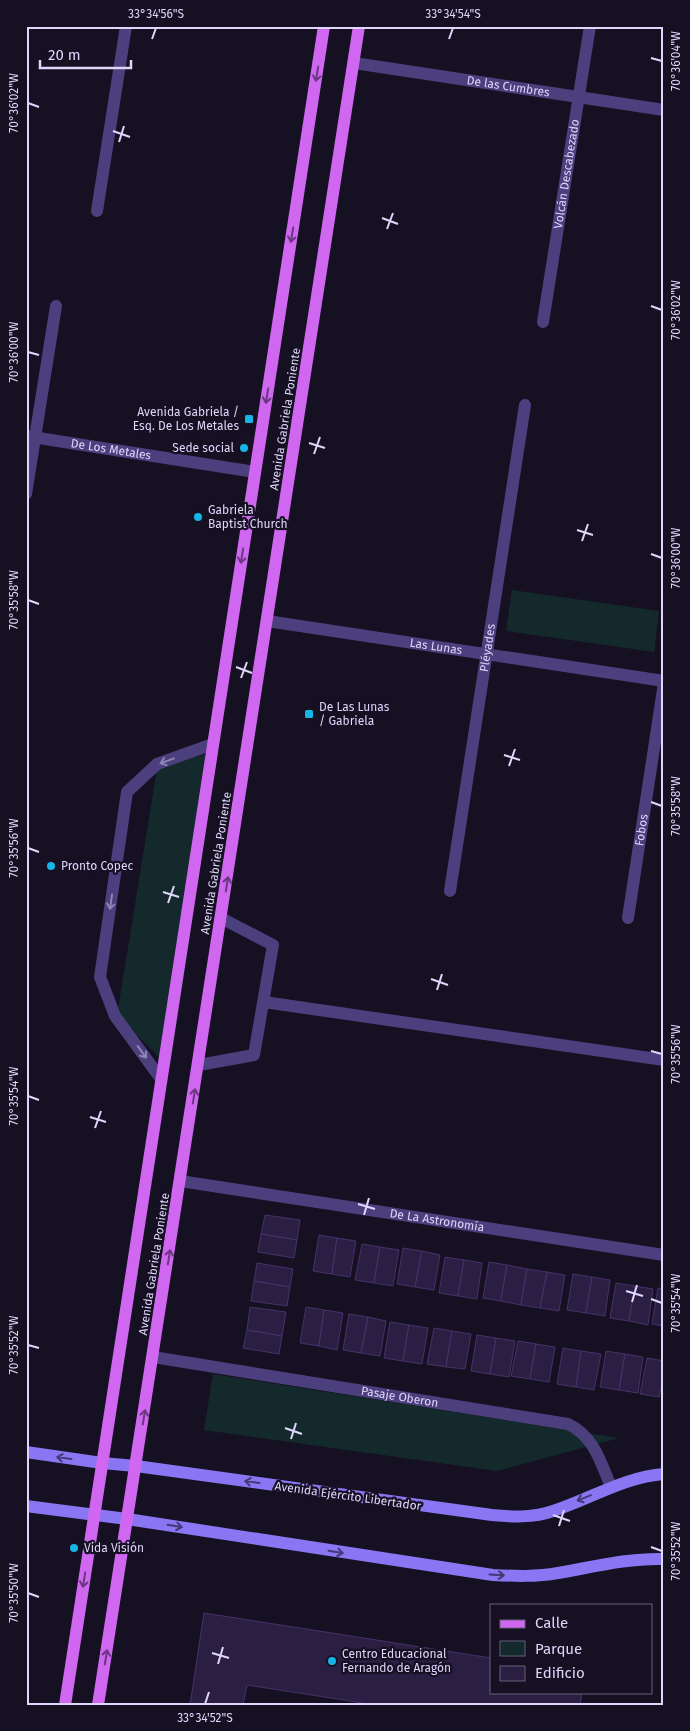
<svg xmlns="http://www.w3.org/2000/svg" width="690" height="1731" font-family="'Fira Sans',sans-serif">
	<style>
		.green { fill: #14292c }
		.building { fill: #2a1e42; stroke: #46326b }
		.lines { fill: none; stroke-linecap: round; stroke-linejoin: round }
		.lane { stroke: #4b407d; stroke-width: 12 }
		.street { stroke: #4b407d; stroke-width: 12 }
		.secondary { stroke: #8a76f2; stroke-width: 12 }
		.primary { stroke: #d067f1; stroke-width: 12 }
		.oneway { stroke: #6a3780 }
		.oneway2 { stroke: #8e84b6 }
		.oneway3 { stroke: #443976 }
		.ticks { fill: none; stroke: #dfd6fb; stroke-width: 2 }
		.poi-dot { fill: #16b5e7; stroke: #161023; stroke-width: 2 }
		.labels { text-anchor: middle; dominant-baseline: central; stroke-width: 4.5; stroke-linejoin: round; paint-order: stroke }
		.street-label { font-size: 12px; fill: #dfd6fb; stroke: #161023 }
		.poi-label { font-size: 12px; fill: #dfd6fb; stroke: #161023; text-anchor: start }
		.neatline { fill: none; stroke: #dfd6fb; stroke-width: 2 }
		.ticks-label { font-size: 12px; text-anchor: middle; fill: #dfd6fb }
	</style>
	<rect width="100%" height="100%" fill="#161023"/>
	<g class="green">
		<path d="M512 590 659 611 654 652 506 631Z"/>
		<path d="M218 750 170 1068 117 1015 157 769Z"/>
		<path d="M213 1374 619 1438 497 1471 204 1430Z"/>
	</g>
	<g class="building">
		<path d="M265 1215 300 1220 297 1240 261 1234Z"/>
		<path d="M261 1234 297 1240 294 1258 258 1252Z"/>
		<path d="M319 1235 337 1238 332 1274 313 1271Z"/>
		<path d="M337 1238 356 1241 350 1277 332 1274Z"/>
		<path d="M362 1244 380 1247 374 1283 355 1280Z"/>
		<path d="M380 1247 399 1250 393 1286 374 1283Z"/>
		<path d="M403 1248 422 1251 415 1287 397 1284Z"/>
		<path d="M422 1251 440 1255 434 1290 415 1287Z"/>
		<path d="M445 1257 464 1260 458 1296 439 1293Z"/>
		<path d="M464 1260 482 1263 477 1299 458 1296Z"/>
		<path d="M489 1262 507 1265 501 1301 483 1298Z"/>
		<path d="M257 1263 293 1269 290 1287 254 1281Z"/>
		<path d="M507 1265 527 1269 521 1305 501 1301Z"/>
		<path d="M527 1269 547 1272 540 1308 521 1305Z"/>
		<path d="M547 1272 565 1275 559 1311 540 1308Z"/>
		<path d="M573 1274 592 1277 586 1313 567 1310Z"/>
		<path d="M592 1277 610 1280 605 1316 586 1313Z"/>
		<path d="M254 1281 290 1287 287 1306 251 1301Z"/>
		<path d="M616 1283 635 1286 629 1321 610 1318Z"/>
		<path d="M635 1286 653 1289 648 1325 629 1321Z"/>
		<path d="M658 1288 664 1289V1326L652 1324Z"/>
		<path d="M250 1307 286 1312 282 1336 247 1330Z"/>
		<path d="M306 1307 324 1310 319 1346 300 1343Z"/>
		<path d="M324 1310 343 1313 337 1350 319 1346Z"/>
		<path d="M349 1314 368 1317 361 1353 343 1350Z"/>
		<path d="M368 1317 386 1321 380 1356 361 1353Z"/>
		<path d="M390 1322 409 1325 403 1361 384 1358Z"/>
		<path d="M409 1325 428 1328 422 1364 403 1361Z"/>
		<path d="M434 1328 452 1331 446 1367 427 1364Z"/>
		<path d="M247 1330 282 1336 279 1354 243 1348Z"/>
		<path d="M452 1331 471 1334 465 1369 446 1367Z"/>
		<path d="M477 1335 496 1338 490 1374 471 1371Z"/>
		<path d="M496 1338 515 1341 509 1377 490 1374Z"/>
		<path d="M518 1341 536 1344 530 1379 511 1376Z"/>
		<path d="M536 1344 555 1347 549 1382 530 1379Z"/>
		<path d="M563 1348 581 1351 576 1387 557 1384Z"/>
		<path d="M581 1351 601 1354 594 1390 576 1387Z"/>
		<path d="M606 1351 625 1354 619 1390 600 1387Z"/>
		<path d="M625 1354 643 1357 638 1393 619 1390Z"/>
		<path d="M647 1358 664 1361V1372L659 1397 640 1394Z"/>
		<path d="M204 1613 491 1658V1692H582L580 1705H376L247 1685 243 1705H190Z"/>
	</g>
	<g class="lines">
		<g class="lane">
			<path d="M264 1002 664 1060"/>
			<path d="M199 1065 254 1055 273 945 221 918"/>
			<path d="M161 1079 115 1016 100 977 127 792 157 764 213 744"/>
		</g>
		<g class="street">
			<path id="s1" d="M354 63 664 110"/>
			<path d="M97 211 126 26"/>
			<path id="s2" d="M543 322 590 26"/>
			<path id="s3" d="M26 436 255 472"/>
			<path d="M26 494 56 306"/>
			<path id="s4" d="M267 621 664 681"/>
			<path id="s5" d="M450 891 525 405"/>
			<path id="s6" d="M628 918 664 683"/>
			<path id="s7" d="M180 1181 664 1255"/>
			<path id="s8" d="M153 1357 568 1424C594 1436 601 1463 611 1487"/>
		</g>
		<g class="secondary">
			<path d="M26 1452 102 1463 136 1466 492 1515C512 1517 533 1518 553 1511 590 1499 624 1477 664 1474"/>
			<path d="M26 1506 127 1519 493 1575C514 1576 536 1577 558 1573 593 1567 627 1558 664 1559"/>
		</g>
		<g class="primary">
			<path d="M65 1705 324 26"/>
			<path d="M98 1705 359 26"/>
		</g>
	</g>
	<defs><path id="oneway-shaft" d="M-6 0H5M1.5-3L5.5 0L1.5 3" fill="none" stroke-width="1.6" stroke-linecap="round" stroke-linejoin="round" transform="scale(1.25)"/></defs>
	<g class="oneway">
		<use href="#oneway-shaft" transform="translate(317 74) rotate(99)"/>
		<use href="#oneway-shaft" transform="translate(292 235) rotate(99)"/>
		<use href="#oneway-shaft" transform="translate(267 396) rotate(99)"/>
		<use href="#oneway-shaft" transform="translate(242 556) rotate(99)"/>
		<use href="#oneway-shaft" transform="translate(227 884) rotate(-81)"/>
		<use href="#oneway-shaft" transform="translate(194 1096) rotate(-81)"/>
		<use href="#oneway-shaft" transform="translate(169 1257) rotate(-81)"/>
		<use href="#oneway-shaft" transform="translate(144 1417) rotate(-81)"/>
		<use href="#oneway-shaft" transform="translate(84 1580) rotate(99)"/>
		<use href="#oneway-shaft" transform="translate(106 1657) rotate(-81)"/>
	</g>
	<g class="oneway2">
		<use href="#oneway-shaft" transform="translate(167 761) rotate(160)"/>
		<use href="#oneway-shaft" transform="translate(111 902) rotate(98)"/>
		<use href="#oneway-shaft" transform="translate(142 1052) rotate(54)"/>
	</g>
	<g class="oneway3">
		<use href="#oneway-shaft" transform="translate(64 1458) rotate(-172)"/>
		<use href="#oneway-shaft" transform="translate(252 1482) rotate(-172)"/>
		<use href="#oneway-shaft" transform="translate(584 1498) rotate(158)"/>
		<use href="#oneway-shaft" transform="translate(175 1526) rotate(9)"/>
		<use href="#oneway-shaft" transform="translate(336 1552) rotate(9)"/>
		<use href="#oneway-shaft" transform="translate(497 1575) rotate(3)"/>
	</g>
	<path class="ticks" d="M152 39 156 28M449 39 453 28M651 58 662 61M28 103 39 107M113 131 130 137M119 142 124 126M382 218 398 224M387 229 393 213M651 306 662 310M28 352 39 355M309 443 325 448M314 454 320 437M577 530 593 535M582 541 588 524M651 554 662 558M28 600 39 604M236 667 252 673M241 678 247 662M504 755 520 760M509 766 515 749M651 802 662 806M28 848 39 852M163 892 179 897M168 903 174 886M431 979 448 985M437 990 442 974M651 1051 662 1054M28 1096 39 1100M90 1117 106 1122M95 1128 101 1111M358 1204 375 1209M364 1215 369 1198M626 1291 643 1296M651 1299 662 1303M632 1302 637 1285M28 1345 39 1348M285 1428 302 1434M291 1439 296 1423M553 1515 570 1521M559 1526 564 1510M651 1547 662 1551M28 1593 39 1597M212 1653 229 1658M218 1664 223 1647M205 1704 209 1692"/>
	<g class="poi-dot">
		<rect x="244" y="414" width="10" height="10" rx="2.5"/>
		<circle cx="244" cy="448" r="5"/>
		<circle cx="198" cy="517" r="5"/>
		<rect x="304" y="709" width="10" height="10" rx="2.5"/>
		<circle cx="51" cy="866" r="5"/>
		<circle cx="74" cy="1548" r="5"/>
		<circle cx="332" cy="1661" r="5"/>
	</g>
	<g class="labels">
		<g class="street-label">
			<text stroke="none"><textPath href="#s1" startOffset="156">De las Cumbres</textPath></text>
			<text stroke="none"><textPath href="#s2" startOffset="150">Volcán Descabezado</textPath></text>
			<text transform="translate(285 419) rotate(-81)">Avenida Gabriela Poniente</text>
			<text stroke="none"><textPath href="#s3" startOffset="86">De Los Metales</textPath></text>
			<text stroke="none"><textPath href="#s4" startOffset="171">Las Lunas</textPath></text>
			<text stroke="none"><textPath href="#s5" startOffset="246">Pléyades</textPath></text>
			<text stroke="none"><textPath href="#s6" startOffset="89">Fobos</textPath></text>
			<text transform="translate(216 863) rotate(-81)">Avenida Gabriela Poniente</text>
			<text stroke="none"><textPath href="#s7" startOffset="260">De La Astronomía</textPath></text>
			<text transform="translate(154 1264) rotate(-81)">Avenida Gabriela Poniente</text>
			<text stroke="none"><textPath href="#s8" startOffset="250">Pasaje Oberon</textPath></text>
			<text transform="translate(348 1496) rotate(8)">Avenida Ejército Libertador</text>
		</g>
		<g class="poi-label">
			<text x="239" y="412" text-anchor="end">Avenida Gabriela /<tspan x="239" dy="14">Esq. De Los Metales</tspan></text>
			<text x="234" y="448" text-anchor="end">Sede social</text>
			<text x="208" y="510">Gabriela<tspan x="208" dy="14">Baptist Church</tspan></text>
			<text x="319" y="707">De Las Lunas<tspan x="319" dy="14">/ Gabriela</tspan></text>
			<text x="61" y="866">Pronto Copec</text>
			<text x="84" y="1548">Vida Visión</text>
			<text x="342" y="1654">Centro Educacional<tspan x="342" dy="14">Fernando de Aragón</tspan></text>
		</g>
	</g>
	<rect width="690" height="1731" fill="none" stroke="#161023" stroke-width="55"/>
	<rect x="490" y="1604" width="162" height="90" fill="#161023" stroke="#665f79"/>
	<rect x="500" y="1620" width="25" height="8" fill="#d067f1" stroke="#665f79"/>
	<text x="535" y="1628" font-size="15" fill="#dfd6fb">Calle</text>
	<rect x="500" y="1641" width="25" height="15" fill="#14292c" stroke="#665f79"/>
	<text x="535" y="1654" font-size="15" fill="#dfd6fb">Parque</text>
	<rect x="500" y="1666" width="25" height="15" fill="#2a1e42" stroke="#665f79"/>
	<text x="535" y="1678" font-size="15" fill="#dfd6fb">Edificio</text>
	<path d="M40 60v8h91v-8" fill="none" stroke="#dfd6fb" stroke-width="2.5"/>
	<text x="48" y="60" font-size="15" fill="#dfd6fb" stroke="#161023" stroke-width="4" paint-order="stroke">20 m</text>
	<rect x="28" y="28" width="634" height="1676" class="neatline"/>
	<g class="ticks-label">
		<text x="156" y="18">33°34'56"S</text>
		<text x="453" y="18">33°34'54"S</text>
		<text transform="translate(676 61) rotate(-90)" y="4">70°36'04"W</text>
		<text transform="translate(14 103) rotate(-90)" y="4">70°36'02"W</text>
		<text transform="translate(676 310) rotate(-90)" y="4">70°36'02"W</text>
		<text transform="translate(14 352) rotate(-90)" y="4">70°36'00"W</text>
		<text transform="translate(676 558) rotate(-90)" y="4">70°36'00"W</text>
		<text transform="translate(14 600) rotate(-90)" y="4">70°35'58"W</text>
		<text transform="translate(676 806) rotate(-90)" y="4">70°35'58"W</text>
		<text transform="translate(14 848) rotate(-90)" y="4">70°35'56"W</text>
		<text transform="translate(676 1054) rotate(-90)" y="4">70°35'56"W</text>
		<text transform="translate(14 1096) rotate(-90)" y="4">70°35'54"W</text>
		<text transform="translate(676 1303) rotate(-90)" y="4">70°35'54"W</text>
		<text transform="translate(14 1345) rotate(-90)" y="4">70°35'52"W</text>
		<text transform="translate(676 1551) rotate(-90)" y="4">70°35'52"W</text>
		<text transform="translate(14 1593) rotate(-90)" y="4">70°35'50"W</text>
		<text x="205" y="1722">33°34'52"S</text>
	</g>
</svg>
